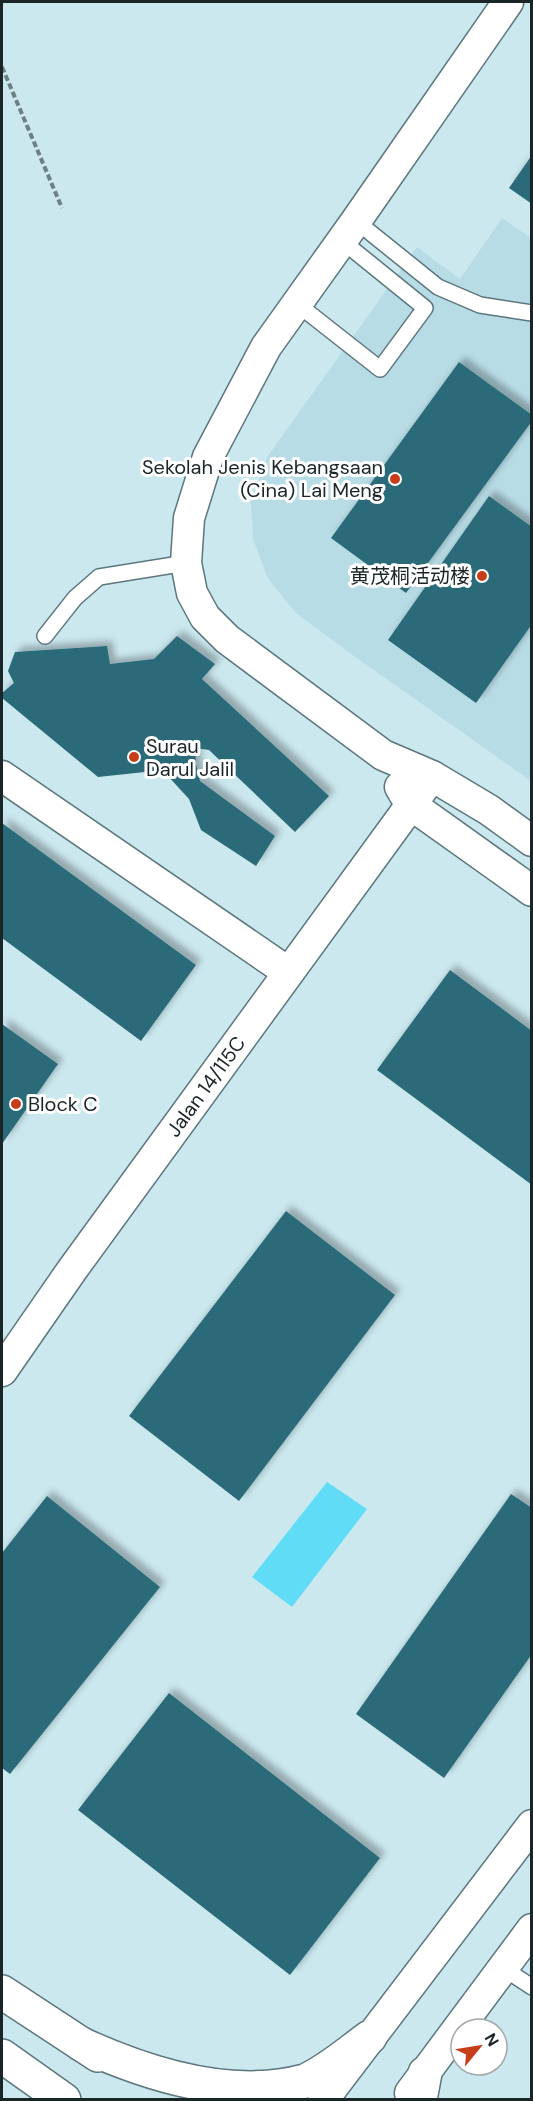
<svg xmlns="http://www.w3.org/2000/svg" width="533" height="2101" font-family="'DM Sans','Noto Sans SC',sans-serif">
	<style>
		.built { fill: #b8dce6 }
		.water { fill: #61dcf7 }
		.building { fill: #2a6b79; filter: url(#shadow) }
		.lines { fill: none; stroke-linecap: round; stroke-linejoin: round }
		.service-casing { stroke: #5c767d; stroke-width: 18 }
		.minor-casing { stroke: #5c767d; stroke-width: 33 }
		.secondary-casing { stroke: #5c767d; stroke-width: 36 }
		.path { stroke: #6c7f83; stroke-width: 4; stroke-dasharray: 6 3; stroke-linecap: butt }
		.service { stroke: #fff; stroke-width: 15 }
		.minor { stroke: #fff; stroke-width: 30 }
		.secondary { stroke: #fff; stroke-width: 33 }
		.poi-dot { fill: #c73d19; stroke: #fff; stroke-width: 2 }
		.labels { text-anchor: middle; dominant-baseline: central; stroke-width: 6; stroke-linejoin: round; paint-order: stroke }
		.poi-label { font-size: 20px; fill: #1a2527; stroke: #fff; text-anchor: end }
		.street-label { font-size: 20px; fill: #1a2527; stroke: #fff }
	</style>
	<defs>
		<filter id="shadow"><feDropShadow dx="5.5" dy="-5.5" stdDeviation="3" flood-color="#0004"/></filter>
	</defs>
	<rect width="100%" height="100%" fill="#cbe8ef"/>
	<path class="built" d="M502 218 531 238V781L354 656 296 613 268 579 253 539 251 502 267 457 417 247 460 279Z"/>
	<path class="water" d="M327 1482 367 1509 292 1607 252 1577Z"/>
	<g class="building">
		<path d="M532 155V204L509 188Z"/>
		<path d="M459 362 532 415V421L406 593 331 538Z"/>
		<path d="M489 496 532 527V624L476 703 388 640Z"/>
		<path d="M177 636 215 664 202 679 329 796 295 832 209 750 195 748 196 764 200 781 275 836 256 866 201 830 189 799 167 775 154 771 98 777 2 698V693L14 683 8 671 15 652 107 646 110 664 154 659Z"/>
		<path d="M2 823 196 965 141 1041 2 938Z"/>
		<path d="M450 970 532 1031V1185L377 1070Z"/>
		<path d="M2 1024 58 1064 2 1144Z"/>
		<path d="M286 1211 395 1295 239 1501 129 1416Z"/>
		<path d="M511 1494 532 1508V1654L444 1778 356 1714Z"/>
		<path d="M47 1496 160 1587 10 1774 2 1768V1553Z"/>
		<path d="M169 1693 380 1858 290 1975 78 1810Z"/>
	</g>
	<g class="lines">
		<defs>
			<g id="service">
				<path d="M356 221 438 287 480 305 532 313"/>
				<path d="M296 303 380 369 425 308 341 240"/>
				<path d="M45 636 75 598 99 577 186 563"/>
				<path d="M503 1968 532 1987"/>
			</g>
			<g id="minor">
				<path d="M508 2 356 221 266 347 208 457 189 518 186 563 192 593 205 617 227 639 383 755 432 776 489 810 532 841"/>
				<path d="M2 776 288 972"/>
				<path d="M400 787 410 804 532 891"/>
				<path id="s1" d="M2 1371 72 1270 432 776"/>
				<path d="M410 2093 532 1929"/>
				<path d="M323 2100 532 1825"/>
			</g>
			<g id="secondary">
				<path d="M2 1992 98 2055"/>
				<path d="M81 2044C149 2075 231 2101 305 2081 329 2070 349 2052 370 2037"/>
				<path d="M2 2056 64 2100"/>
				<path d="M420 2100 425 2073"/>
			</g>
		</defs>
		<use href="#service" class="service-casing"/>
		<use href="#minor" class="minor-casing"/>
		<use href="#secondary" class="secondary-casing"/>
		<path class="path" d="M2 67 62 208"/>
		<use href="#service" class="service"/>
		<use href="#minor" class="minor"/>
		<use href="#secondary" class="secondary"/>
	</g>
	<g class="poi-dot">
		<circle cx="395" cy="479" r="6"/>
		<circle cx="482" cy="576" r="6"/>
		<circle cx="134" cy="757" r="6"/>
		<circle cx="16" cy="1104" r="6"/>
	</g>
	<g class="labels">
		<g class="poi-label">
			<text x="383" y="467">Sekolah Jenis Kebangsaan<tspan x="383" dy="23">(Cina) Lai Meng</tspan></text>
			<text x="470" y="576">黄茂桐活动楼</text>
			<text x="146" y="746" text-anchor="start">Surau<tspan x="146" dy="23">Darul Jalil</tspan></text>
			<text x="28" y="1104" text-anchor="start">Block C</text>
		</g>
		<g class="street-label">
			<text stroke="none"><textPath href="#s1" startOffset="350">Jalan 14/115C</textPath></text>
		</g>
	</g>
	<rect width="533" height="2101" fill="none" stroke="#1a2527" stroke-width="6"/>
	<g transform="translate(479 2047) rotate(60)"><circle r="28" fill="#ffffff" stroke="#a3a8a9" stroke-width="1.5"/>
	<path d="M0-4.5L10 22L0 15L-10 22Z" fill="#c73d19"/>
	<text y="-9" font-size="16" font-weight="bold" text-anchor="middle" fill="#1a2527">N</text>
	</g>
</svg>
